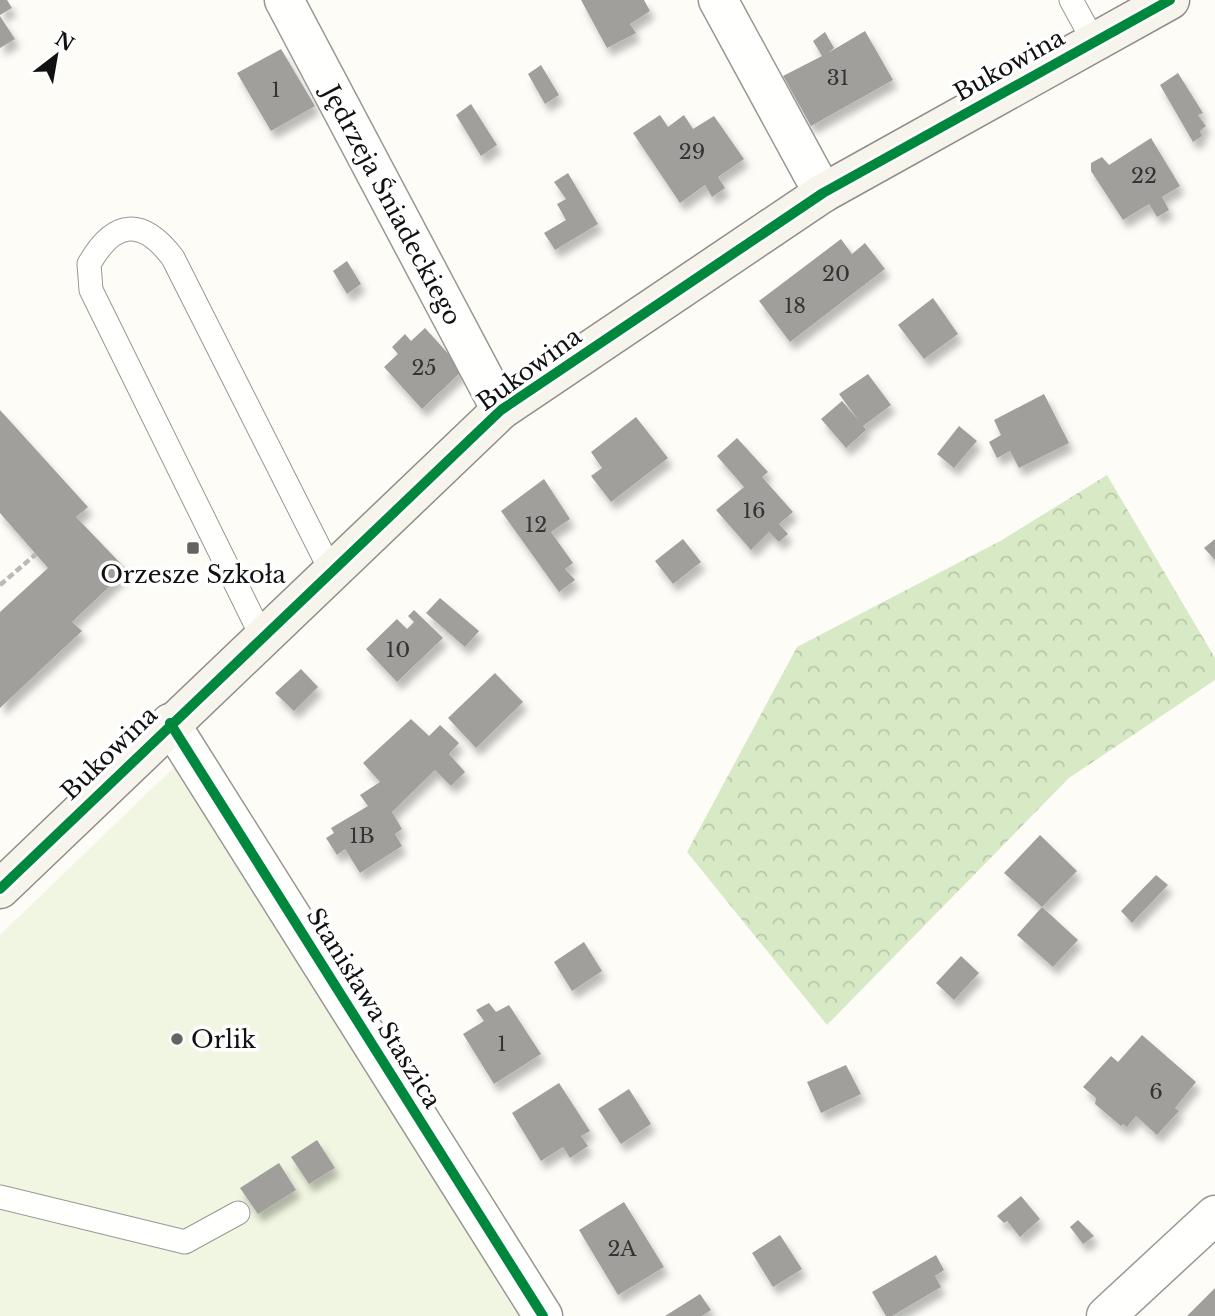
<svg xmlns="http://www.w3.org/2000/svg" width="1215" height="1316" font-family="'Libre Baskerville',serif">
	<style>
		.forest { fill: url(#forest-crowns) }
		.pitch { fill: #f0f6e1 }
		.building { fill: #a19f9c; filter: url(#shadow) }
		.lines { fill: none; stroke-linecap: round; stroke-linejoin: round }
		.lane-casing { stroke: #979795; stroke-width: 25 }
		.street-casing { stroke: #979795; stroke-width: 41 }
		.secondary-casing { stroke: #8e8d8b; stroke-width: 41 }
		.path { stroke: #b9b9b8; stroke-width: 4.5; stroke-dasharray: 7 3.5; stroke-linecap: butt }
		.lane { stroke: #fffffe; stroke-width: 23 }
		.street { stroke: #fffffe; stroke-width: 38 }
		.secondary { stroke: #f6f4eb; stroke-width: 38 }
		.cycleway-casing { stroke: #fff; stroke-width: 15 }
		.cycleway { stroke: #00873e; stroke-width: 10 }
		.poi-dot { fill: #646362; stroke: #fff; stroke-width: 2.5 }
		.labels { text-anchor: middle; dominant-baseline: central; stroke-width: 7; stroke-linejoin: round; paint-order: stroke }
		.number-label { font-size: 21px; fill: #353434 }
		.street-label { font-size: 24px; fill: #111; stroke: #fff }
		.poi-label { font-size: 24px; fill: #111; stroke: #fff }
	</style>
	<defs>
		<pattern id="forest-crowns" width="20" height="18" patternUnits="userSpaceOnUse" patternTransform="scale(1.75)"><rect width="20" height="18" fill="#d8eac5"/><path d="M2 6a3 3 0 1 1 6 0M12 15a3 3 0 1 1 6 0" fill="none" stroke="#b8c8a8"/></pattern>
		<filter id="shadow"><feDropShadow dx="4.5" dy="8" stdDeviation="3.5" flood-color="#0004"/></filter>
	</defs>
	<rect width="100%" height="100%" fill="#fdfcf7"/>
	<path class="forest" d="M1107 475 1215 658V680L1069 778 827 1025 687 852 797 647 1002 540Z"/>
	<path class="pitch" d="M188 754 543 1316H0V935Z"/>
	<g class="building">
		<path d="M0 0H7L12 8 0 15Z"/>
		<path d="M581 0H644L650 11 630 24 636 33 607 48Z"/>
		<path d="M0 16 15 39 0 48Z"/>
		<path d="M865 31 893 80 811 126 783 76 822 56 813 41 825 32 834 48 828 53Z"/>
		<path d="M281 49 315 106 271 131 237 73Z"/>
		<path d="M541 65 559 95 545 104 528 74Z"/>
		<path d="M1178 73 1203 113 1198 115 1206 126 1200 131 1202 136 1193 142 1160 85Z"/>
		<path d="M471 104 497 145 481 156 456 115Z"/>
		<path d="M660 115 668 127 684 115 693 129 714 116 744 159 718 177 725 188 712 197 705 185 680 203 633 133Z"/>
		<path d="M1151 138 1180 186 1162 197 1169 210 1157 217 1149 204 1123 220 1091 171V163L1102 157 1109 165Z"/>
		<path d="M568 173 598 224 555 250 544 233 566 220 557 204 566 199 554 182Z"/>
		<path d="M841 239 852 254 865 243 885 269 790 342 759 301Z"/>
		<path d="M347 261 361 284 347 294 333 271Z"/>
		<path d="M933 298 958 334 924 359 898 325Z"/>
		<path d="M425 328 463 370 422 409 384 367 398 354 392 347 405 334 411 341Z"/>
		<path d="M868 374 891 405 863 426 866 430 846 448 821 419 842 401 859 421 839 394Z"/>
		<path d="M1044 394 1069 443 1019 468 1010 451 997 458 989 442 1001 435 994 420Z"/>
		<path d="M0 410 88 507 76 517 127 570 72 622 82 631 0 708V612L48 568 0 513Z"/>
		<path d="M636 417 668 458 611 502 591 476 602 468 591 452Z"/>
		<path d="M959 426 977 441 954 468 937 454Z"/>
		<path d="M737 438 768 472 762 477 793 512 779 524 788 534 779 542 769 532 751 550 716 510 744 487 717 456Z"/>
		<path d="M544 479 570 519 551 532 573 563 565 569 575 580 559 592 501 511Z"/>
		<path d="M683 539 701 562 673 584 655 561Z"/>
		<path d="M1215 539V560L1204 548Z"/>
		<path d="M440 598 479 631 465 647 426 613Z"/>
		<path d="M414 610 443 638 397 682 366 649 397 619 407 629 414 622 408 616Z"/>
		<path d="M301 669 318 687 294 711 275 693Z"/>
		<path d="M495 673 523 702 476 748 448 718Z"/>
		<path d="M411 719 429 736 440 725 459 743 449 754 465 772 451 786 435 770 392 812 402 829 395 834 402 846 360 873 345 849 337 855 326 838 334 833 331 828 368 806 360 795 380 782 363 763Z"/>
		<path d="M1040 835 1077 871 1042 907 1004 873Z"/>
		<path d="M1156 875 1168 885 1132 923 1121 911Z"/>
		<path d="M1042 907 1078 940 1053 967 1017 935Z"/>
		<path d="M584 942 602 971 572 991 554 962Z"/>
		<path d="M961 956 979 973 954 1000 936 983Z"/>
		<path d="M489 1003 496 1012 509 1005 541 1054 494 1084 463 1034 484 1021 476 1010Z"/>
		<path d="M1142 1035 1196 1082 1175 1108 1179 1111 1157 1135 1136 1116 1127 1127 1123 1124 1121 1126 1095 1104 1096 1098 1083 1087 1111 1056 1118 1062Z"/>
		<path d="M846 1065 861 1094 821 1113 807 1082Z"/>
		<path d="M559 1083 590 1131 581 1136 588 1146 570 1158 563 1147 541 1161 512 1113Z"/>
		<path d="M629 1089 651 1124 621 1144 598 1109Z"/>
		<path d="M317 1140 335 1168 309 1184 291 1157Z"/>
		<path d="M279 1163 296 1190 258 1214 240 1188Z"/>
		<path d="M1021 1196 1040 1219 1020 1237 1007 1221 1004 1223 997 1216Z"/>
		<path d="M624 1202 664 1267 618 1295 579 1230Z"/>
		<path d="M1078 1220 1094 1236 1083 1244 1070 1227Z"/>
		<path d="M780 1235 802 1269 773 1287 752 1253Z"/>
		<path d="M936 1255 944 1270 935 1276 941 1287 892 1316H886L872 1292Z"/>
		<path d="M1215 1288V1316H1187Z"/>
		<path d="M700 1294 711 1310 702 1316H665Z"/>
	</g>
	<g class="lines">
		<defs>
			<g id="lane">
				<path d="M1071 0 1094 42"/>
				<path d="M262 637 91 290 89 264C114 220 142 217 173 258L331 571"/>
				<path d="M0 1197 185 1242 238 1213"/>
			</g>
			<g id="street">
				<path d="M284 0 501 410"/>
				<path d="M718 0 823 193"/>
				<path d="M170 723 543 1316"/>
				<path d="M1106 1316 1215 1215"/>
			</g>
			<path id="secondary" d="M0 889 501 410 823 193 1170 0"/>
		</defs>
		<use href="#lane" class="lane-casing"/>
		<use href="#street" class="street-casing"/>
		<use href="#secondary" class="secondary-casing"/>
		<path class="path" d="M0 585 36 554"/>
		<use href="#lane" class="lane"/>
		<use href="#street" class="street"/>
		<use href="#secondary" class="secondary"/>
		<defs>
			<g id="cycleway">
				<path d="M170 723 543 1316"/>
				<path d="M0 889 501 410 823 193 1170 0"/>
			</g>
		</defs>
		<use href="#cycleway" class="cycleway-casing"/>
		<use href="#cycleway" class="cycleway"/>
	</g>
	<g class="poi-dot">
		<rect x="186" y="541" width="14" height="14" rx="3.5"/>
		<circle cx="177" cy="1039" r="7"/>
	</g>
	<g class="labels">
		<g class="number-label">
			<text x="838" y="78">31</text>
			<text x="276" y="90">1</text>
			<text x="692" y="152">29</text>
			<text x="1144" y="176">22</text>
			<text x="836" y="274">20</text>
			<text x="795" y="306">18</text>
			<text x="424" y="368">25</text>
			<text x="754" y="511">16</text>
			<text x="536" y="525">12</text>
			<text x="398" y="650">10</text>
			<text x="362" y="836">1B</text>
			<text x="502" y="1044">1</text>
			<text x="1156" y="1092">6</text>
			<text x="622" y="1249">2A</text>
		</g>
		<g class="street-label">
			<text transform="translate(1009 65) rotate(-29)">Bukowina</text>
			<text transform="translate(392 205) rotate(62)">Jędrzeja Śniadeckiego</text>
			<text transform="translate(529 369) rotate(-36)">Bukowina</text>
			<text transform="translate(109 753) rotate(-44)">Bukowina</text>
			<text transform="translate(374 1008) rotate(58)">Stanisława Staszica</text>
		</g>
		<g class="poi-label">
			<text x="193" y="574">Orzesze Szkoła</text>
			<text x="191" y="1039" text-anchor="start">Orlik</text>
		</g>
	</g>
	<g transform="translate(56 56) rotate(31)" stroke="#ffffff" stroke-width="5" paint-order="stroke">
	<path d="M0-5L12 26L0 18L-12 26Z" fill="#111111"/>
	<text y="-10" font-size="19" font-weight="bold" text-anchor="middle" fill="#111111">N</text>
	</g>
</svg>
